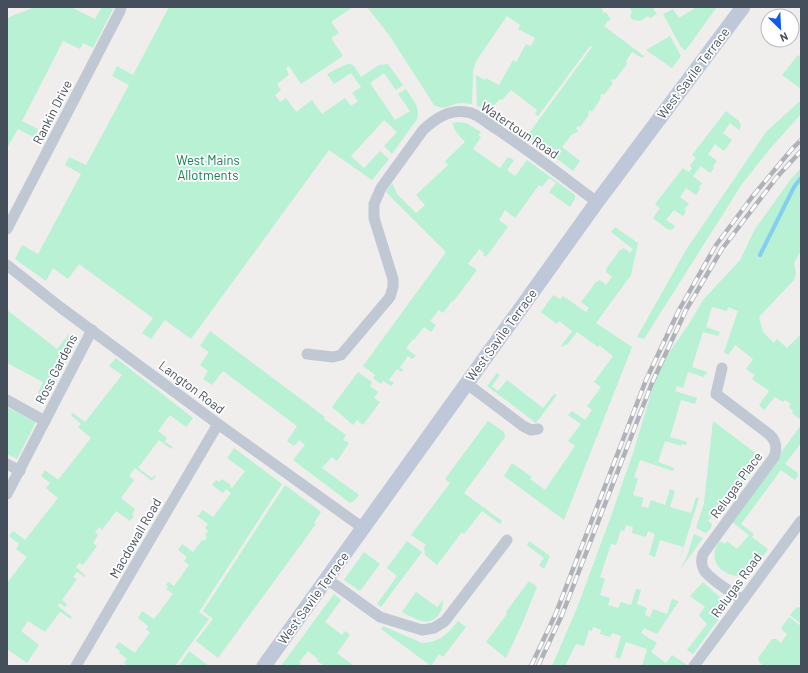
<svg xmlns="http://www.w3.org/2000/svg" width="808" height="673" font-family="Barlow,sans-serif">
	<style>
		.green { fill: #b8f1d4 }
		.lines { fill: none; stroke-linecap: round; stroke-linejoin: round }
		.stream { stroke: #83cff0; stroke-width: 4 }
		.street { stroke: #c0c8d4; stroke-width: 11 }
		.secondary { stroke: #bfc8d8; stroke-width: 15 }
		.rail-casing { stroke: #afb2b8; stroke-width: 4.5 }
		.rail { stroke: #fff; stroke-width: 3; stroke-dasharray: 9; stroke-linecap: butt }
		.labels { text-anchor: middle; dominant-baseline: central; stroke-width: 3.5; stroke-linejoin: round; paint-order: stroke }
		.street-label { font-size: 13px; fill: #454f5c; stroke: #fff }
		.park-label { font-size: 13px; fill: #128154; stroke: #fff }
	</style>
	<rect width="100%" height="100%" fill="#f0eded"/>
	<g class="green">
		<path d="M32 7H71L95 19 102 7H114L93 48 83 43 80 49 63 41 22 121 38 129 35 138 18 129 7 148V18L32 8Z"/>
		<path d="M169 7H353L331 22 339 33 331 38 343 56 301 84 289 66 286 68 289 75 277 84 281 90 275 95 280 102 286 98 296 112 312 100 322 114 345 98 351 106 358 101 352 93 361 87 351 73 334 84 327 74C331 72 346 63 351 64 355 65 358 73 361 77L379 65 388 64 403 85 396 90 384 73 370 83 395 120 410 111 398 94 406 89C412 99 421 107 417 119L392 154 384 146 397 132 384 120 351 156 364 168 380 151 389 159 372 180 329 150 191 339 165 320 151 339 142 333 153 318 79 264 68 279 53 268 46 281 15 259 22 245 38 254 81 174 65 165 69 157 86 165 129 85 112 76 117 66 133 75Z"/>
		<path d="M367 7H601L604 13 606 12 611 20 608 21 604 26 644 56 642 58 632 52 626 61 627 64 615 80 613 79 611 81 613 83 604 95 602 93 600 97 601 98 592 112 590 110 588 113 589 115 580 127 578 126 576 129 578 130 576 133 572 134 562 147 580 161 573 171 527 136 592 47 590 46 538 116 535 114 537 110 511 90 502 100 500 99 489 111 477 106 476 75 485 80 486 78 499 85 513 60 516 62 526 44 531 46 535 38 518 29 520 25 507 16 476 61 473 72 472 104C469 104 465 103 462 103 450 103 446 112 434 105L389 35Z"/>
		<path d="M629 7H654V10L657 14 650 18 648 16 640 21 633 20 630 16 632 12Z"/>
		<path d="M694 7H717L685 51 681 47 663 14 673 9 679 18 695 8Z"/>
		<path d="M670 36 681 56 672 68 646 50Z"/>
		<path d="M798 55 801 57V89L782 75Z"/>
		<path d="M801 100V114L769 150 742 184 644 339 637 337 686 250 766 132Z"/>
		<path d="M726 111 739 121 741 126 739 130 730 123 723 133 732 140 724 151 715 144 708 154 717 161 713 166 714 168 710 173 701 166 693 176 702 183 699 187 700 189 696 195 686 188 680 197 689 204 684 209 686 211 683 216 674 210 666 220 675 226 672 230 667 229 653 218 660 208 655 204 683 168 689 172 692 168 690 166 696 158 692 155Z"/>
		<path d="M458 122 466 123 481 132 478 135 481 137 473 149 500 168 508 157 514 160 507 170 515 176 527 160 575 195V199L570 207 549 192 556 183 549 178 542 187 539 185 515 218 505 210 499 220 508 227 486 257 483 255 484 253 479 249 468 264 477 270 453 302 452 301 443 313 439 310 430 321 436 325 431 332 424 327 414 340 413 339 406 348 416 356 412 359 408 356 400 367 403 370 402 372 397 369 389 380 394 383 391 386 383 381 381 384 373 378 375 375 363 366 446 252 386 192 392 183 397 194 416 213 425 205 416 195 448 165 445 161 465 142 456 132 452 123Z"/>
		<path d="M801 168V251L794 263 796 273 794 280 759 317 763 332 774 343 777 339 787 348 801 334V420L792 413 793 411 789 407 791 404 785 400 783 402 775 397 764 410 759 405 769 391 752 379 755 375 746 369 753 359 735 345 728 355 724 352 738 311 728 307 727 311 712 307 706 327 720 332 718 336 703 332 692 367 707 372V374H705L704 377 688 372 683 388 677 386 675 391 697 398 695 404 681 400 670 437 687 442 686 445 682 444 681 446 665 441 658 462 674 468 673 471 640 460 634 477 638 479 633 495 644 498 641 506 648 508 651 500 665 505 670 489 675 491 670 507 691 513 696 497 699 498 678 565 683 547 660 540 655 557 649 555 655 534 648 531 646 537 632 533 633 527 626 525 624 531 621 530 616 545 611 544 600 577 605 579 600 595 610 598 608 605 618 608 621 602 631 605 636 589 641 590 637 604 647 608 645 615 650 617 653 609 667 614 672 599 679 601 657 634 644 628 641 633 657 643 651 652 666 663 672 655 687 665 642 666 647 649 626 642 620 659 615 657 621 636 612 633 610 637 600 634 601 630 593 627 592 631 589 630 584 646 576 644 565 666H552L577 608 610 519 633 453 659 367 689 324 703 300 740 260 755 229 791 179Z"/>
		<path d="M615 227 638 243 631 275 596 323 632 347 564 520 504 476 512 463 532 477 530 479 545 490 575 446 568 441 581 424 568 415 572 411 585 420 592 410 587 406 601 387 594 382 613 356 599 345 598 347 577 332 567 345 565 344 563 347 561 346 572 331 559 321 557 324 541 312 553 295 560 299 563 296 586 312 589 308 581 302 596 282 600 280 606 285 612 277 606 272V269L620 250 624 248 630 253 633 249 611 232Z"/>
		<path d="M7 310 57 349 69 334 78 341 46 398 38 393 43 382 7 363Z"/>
		<path d="M210 331 325 417 324 419 346 435 343 440 349 443 337 461 332 457 322 468 359 495 354 501 350 503 293 460 305 445 299 440 294 446 287 441 297 426 223 371 212 385 203 379 208 371 200 365 209 352 200 346Z"/>
		<path d="M116 358 193 418 186 427 170 415 158 431 167 438 165 442 173 447 171 449 159 440 138 468 152 478 155 475 156 476 152 481 135 468 129 476 134 480 121 498 135 509 132 515 134 516 130 521 116 511 102 530 99 527 95 532 98 535 93 543 97 546 83 565 79 563 76 567 86 576 85 577 77 572 73 577 77 579 62 600 67 604 65 607 59 603 58 606 72 617 71 619 60 612 45 632 28 621 21 631 39 645 27 663 7 649V583L27 557 16 549 19 544 9 536 13 531 25 540 58 498 46 488 50 483 41 476 45 470 58 480 91 438 78 427 81 424 71 415 73 413 85 422 122 375 109 366Z"/>
		<path d="M358 372 372 382 370 386 378 392 374 398 380 402 363 425 357 420 353 425 332 407Z"/>
		<path d="M497 373 500 375 492 386 498 391 507 380 543 408 554 394 557 395 536 423 487 386Z"/>
		<path d="M7 407 36 422 17 459 7 454Z"/>
		<path d="M488 421 504 432 505 437 464 493 502 521 500 524 482 511 464 534 462 532 437 565 425 555 424 548 426 545 411 535 450 483 445 479Z"/>
		<path d="M713 421 757 454 759 459 738 489 733 486 708 521 712 524 711 528 706 533 696 528 704 503Z"/>
		<path d="M801 425V443L785 464 798 473 797 475 798 476 795 480 781 470 741 524 754 534 752 537 768 549 753 570 741 577C736 576 729 575 725 572 713 566 711 551 720 541L725 544 727 541 737 549 749 535 731 521Z"/>
		<path d="M234 448 282 484 199 612 209 619 175 666H127L124 663 127 659 119 653 120 651 115 647 119 642 135 653 150 632 146 630 148 626 138 618 142 611 154 619 173 594 166 589 168 587 166 585 168 582 174 586 189 565 184 561 187 557 178 550 182 544 193 552 202 540 204 541 207 537 205 536 208 531 205 528 208 524 197 516 199 515 203 510 213 517 231 493 226 489 223 493 212 485 216 480 219 482 222 479 231 485 230 487 232 488 245 471 227 458Z"/>
		<path d="M285 485 321 512 314 523 316 524 218 658 196 641 213 619 203 611Z"/>
		<path d="M694 534 703 538 680 570 687 556Z"/>
		<path d="M407 541 422 552 381 607 377 604 397 576 387 568Z"/>
		<path d="M529 541 550 556 544 569 539 565 544 558 527 545Z"/>
		<path d="M364 552 380 564 360 591 344 580Z"/>
		<path d="M529 581 537 587 522 624 506 658 486 642 507 614 506 612Z"/>
		<path d="M703 582 724 601V612L693 654 687 650 707 624 699 615 705 607 690 596Z"/>
		<path d="M416 592 437 607 443 600C444 611 434 625 422 621 415 619 408 615 402 612Z"/>
		<path d="M334 594 341 600 325 622 342 635 345 631 350 635 337 653 354 666H325L317 661 318 659 308 651 299 662 301 664 299 666H281Z"/>
		<path d="M799 607 801 608V624L790 615 796 608Z"/>
		<path d="M789 617 801 626V666H764L759 662 758 658 772 639H776L781 643 787 634 782 630V627Z"/>
		<path d="M458 621 466 627 443 657 439 654 431 666 381 629 383 626 422 643C441 642 447 634 458 621Z"/>
		<path d="M189 651 209 666H179Z"/>
	</g>
	<g class="lines">
		<path class="stream" d="M760 255 794 187 801 178"/>
		<g class="street">
			<path d="M7 229 120 11 121 7"/>
			<path d="M7 265 60 307 218 424 363 528"/>
			<path d="M307 354 333 357 341 355 390 297 393 287V279L374 218V204L381 188 423 130C435 119 449 109 466 112 477 113 487 123 495 128 530 151 563 177 597 202"/>
			<path d="M722 368 716 394 770 435C777 442 777 449 774 457L703 554C701 560 701 565 704 570 709 579 734 594 743 600"/>
			<path d="M466 383 523 426 531 430 538 429"/>
			<path d="M7 400 45 421"/>
			<path d="M7 464 20 471"/>
			<path d="M7 494 92 330"/>
			<path d="M327 579 380 617 422 630 434 628 445 621 507 540"/>
			<path d="M76 666 218 424"/>
			<path d="M694 666 801 521"/>
		</g>
		<path class="secondary" d="M264 666 597 202 743 7"/>
		<defs>
			<g id="rail">
				<path d="M531 666 556 613 646 380 679 310 716 245 752 197 792 149 801 140"/>
				<path d="M538 666 562 615 652 383 686 310 722 249 777 177 801 151"/>
			</g>
		</defs>
		<use href="#rail" class="rail-casing"/>
		<use href="#rail" class="rail"/>
	</g>
	<g class="labels">
		<g class="street-label">
			<text transform="translate(693 73) rotate(-53)">West Savile Terrace</text>
			<text transform="translate(52 112) rotate(-63)">Rankin Drive</text>
			<text transform="translate(520 130) rotate(34)">Watertoun Road</text>
			<text transform="translate(501 335) rotate(-54)">West Savile Terrace</text>
			<text transform="translate(56 369) rotate(-63)">Ross Gardens</text>
			<text transform="translate(192 387) rotate(37)">Langton Road</text>
			<text transform="translate(736 485) rotate(-54)">Relugas Place</text>
			<text transform="translate(135 538) rotate(-60)">Macdowall Road</text>
			<text transform="translate(736 585) rotate(-54)">Relugas Road</text>
			<text transform="translate(313 598) rotate(-54)">West Savile Terrace</text>
		</g>
		<g class="park-label">
			<text x="208" y="160">West Mains<tspan x="208" dy="15">Allotments</tspan></text>
		</g>
	</g>
	<rect width="808" height="673" fill="none" stroke="#454f5c" stroke-width="16"/>
	<g transform="translate(780 28) rotate(156)"><circle r="19" fill="#ffffff" stroke="#b5b9be"/>
	<path d="M0-3L7 15L0 10L-7 15Z" fill="#0f5ae8"/>
	<text y="-6" font-size="11" font-weight="bold" text-anchor="middle" fill="#454f5c">N</text>
	</g>
</svg>
